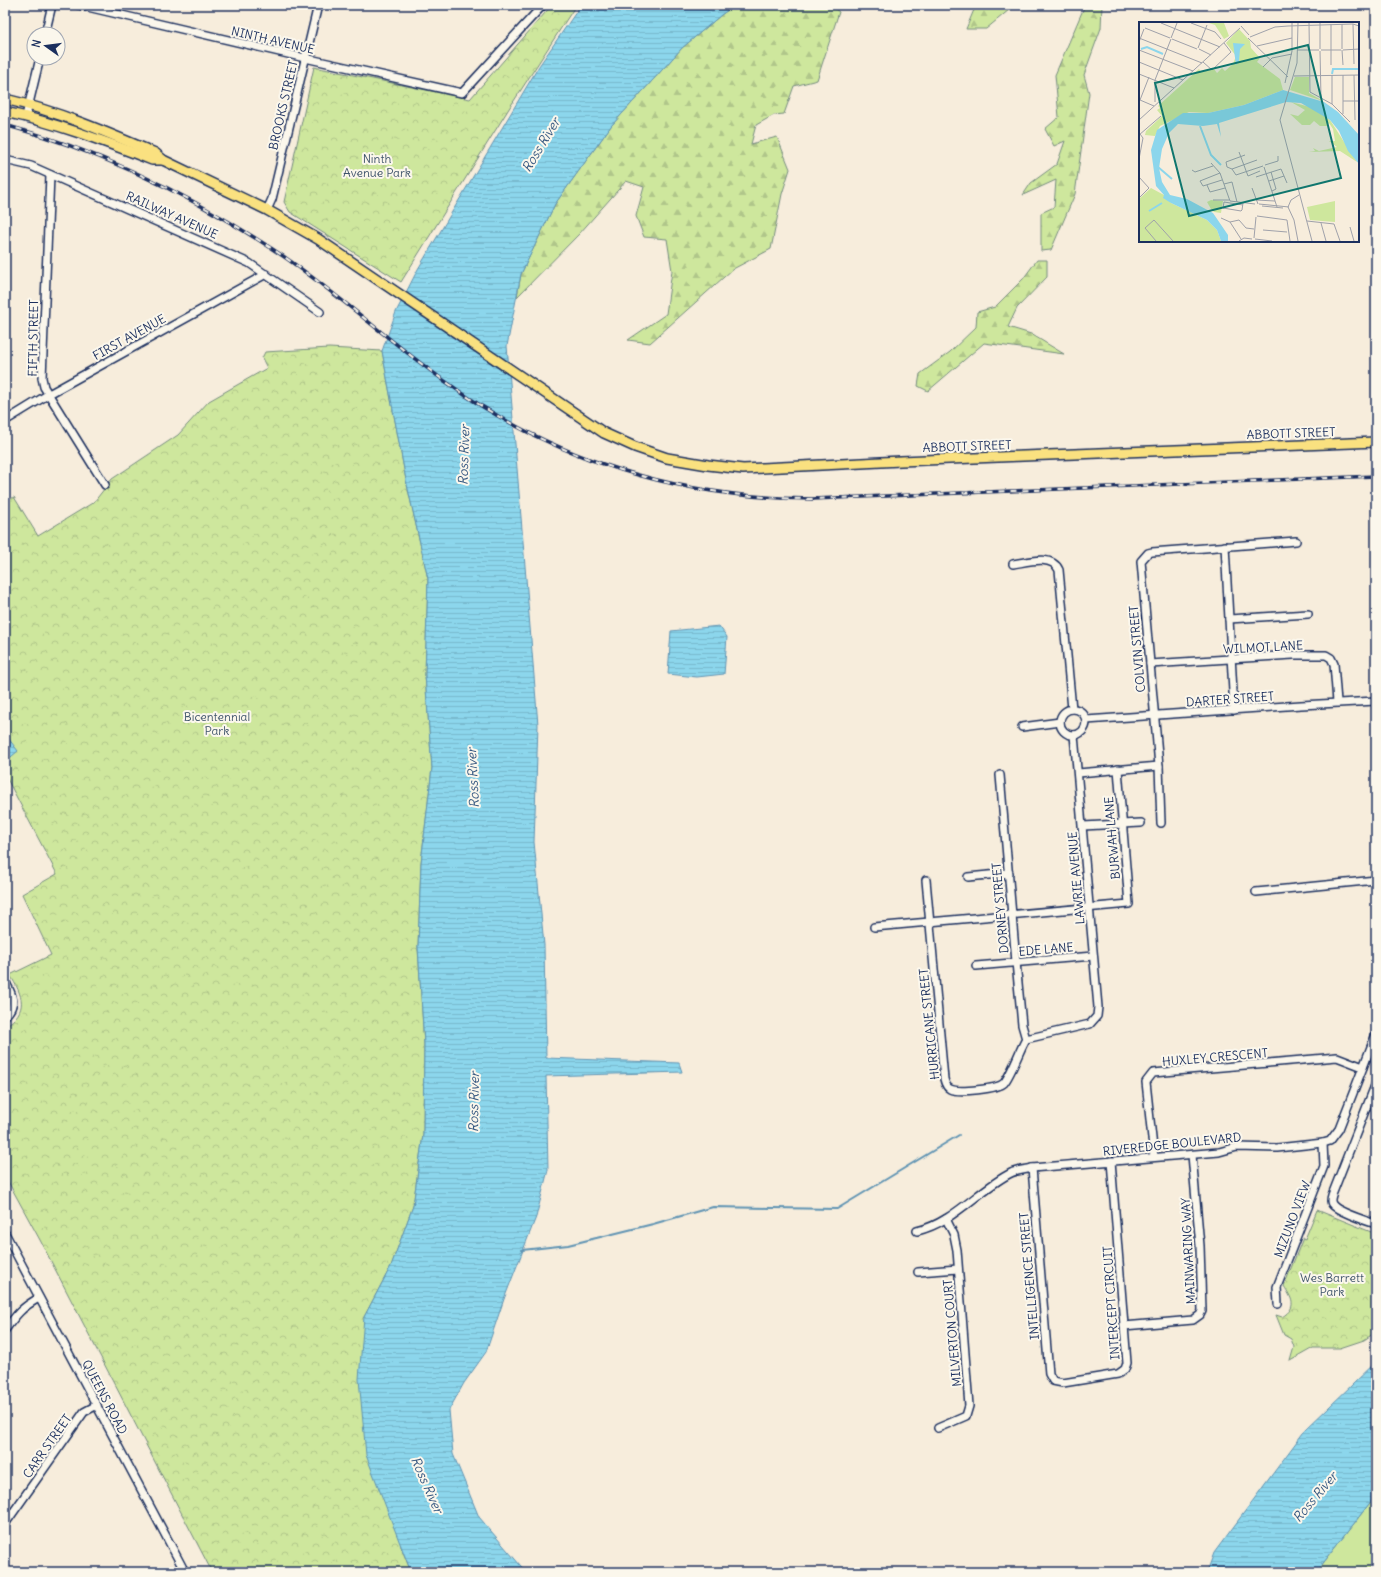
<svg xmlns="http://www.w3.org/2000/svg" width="1381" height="1577" font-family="Delius,sans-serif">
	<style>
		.grass { fill: #cee79d; stroke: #748b7e }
		.forest { fill: url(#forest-firs); stroke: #748b7e }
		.park { fill: url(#park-crowns); stroke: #748b7e }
		.water { fill: url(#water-rules); stroke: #5f93b3 }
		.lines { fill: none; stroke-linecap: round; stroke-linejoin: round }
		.stream { stroke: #5f93b3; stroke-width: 2 }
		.minor-casing { stroke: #1b2f5e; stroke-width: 10 }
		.major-casing { stroke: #1b2f5e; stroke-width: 12 }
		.minor { stroke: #fbf7ec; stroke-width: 7 }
		.major { stroke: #fae180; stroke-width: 9 }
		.rail-casing { stroke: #1b2f5e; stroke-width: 3.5 }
		.rail { stroke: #fbf7ec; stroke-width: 2; stroke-dasharray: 6; stroke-linecap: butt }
		.labels { text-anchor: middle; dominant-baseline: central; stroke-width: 4; stroke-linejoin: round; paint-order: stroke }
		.street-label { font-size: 12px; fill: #1b2f5e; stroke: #fbf7ec }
		.park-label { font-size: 12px; fill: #3f546b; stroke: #fbf7ec }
		.water-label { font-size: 13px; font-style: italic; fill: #375982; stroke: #fbf7ec }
		.inset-river { fill: none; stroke: #8cd6ec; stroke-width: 2 }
		.inset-road { fill: none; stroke: #9fa1aa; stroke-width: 1 }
		.view { fill: #0f766e; fill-opacity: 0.15; stroke: #0f766e; stroke-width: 2 }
		.inset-edge { fill: none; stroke: #1b2f5e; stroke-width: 2 }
	</style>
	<defs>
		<pattern id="forest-firs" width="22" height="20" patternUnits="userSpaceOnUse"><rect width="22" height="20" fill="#cee79d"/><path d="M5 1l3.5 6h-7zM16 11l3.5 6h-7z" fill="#b0c68a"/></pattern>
		<pattern id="park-crowns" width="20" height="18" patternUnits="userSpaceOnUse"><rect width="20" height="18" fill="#cee79d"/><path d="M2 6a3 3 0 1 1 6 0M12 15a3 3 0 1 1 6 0" fill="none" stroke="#b0c68a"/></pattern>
		<pattern id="water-rules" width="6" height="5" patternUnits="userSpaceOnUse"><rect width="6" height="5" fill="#8cd6ec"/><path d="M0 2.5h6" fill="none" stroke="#78b8cd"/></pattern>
	</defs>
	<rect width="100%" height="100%" fill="#f7eddc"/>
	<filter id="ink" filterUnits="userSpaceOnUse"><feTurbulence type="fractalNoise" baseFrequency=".025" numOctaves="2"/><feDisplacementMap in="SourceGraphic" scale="8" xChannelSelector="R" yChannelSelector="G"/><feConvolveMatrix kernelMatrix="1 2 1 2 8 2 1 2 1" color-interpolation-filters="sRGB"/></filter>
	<g filter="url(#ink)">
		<path class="grass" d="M1376 1495V1572H1316Z"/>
		<g class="forest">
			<path d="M735 5H830L839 12 817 80 794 86 784 114 774 115 756 125 751 144 777 137 790 169 782 194 771 249 733 269 650 343 628 340 666 314 672 271 667 239 644 237 636 216 644 187 626 181 579 234 517 297 521 274 555 204 611 126 682 48 721 15Z"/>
			<path d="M976 5H1015L986 29H966Z"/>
			<path d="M1085 5H1102L1101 28 1084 75 1089 93 1075 194 1051 250 1041 251V213L1054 207 1056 180 1023 195 1031 183 1057 164 1065 141 1054 146 1045 129 1059 117 1055 75Z"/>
			<path d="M1037 260H1047V277L1017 308 1008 327 1031 334 1064 354 984 343 928 391 918 386 920 374 950 352 976 327 977 312 995 307 1023 279Z"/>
		</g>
		<g class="park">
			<path d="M552 5H576L508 110 401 282 290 212 284 202 314 67 470 99Z"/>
			<path d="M329 348 382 351 406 480 428 579 425 675 432 768 421 863 418 947 424 1044 423 1135 413 1206 391 1266 364 1317 401 1547 411 1572H212L40 1240 5 1176V1062L10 1059 5 1050V1026C29 1011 23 996 10 975L51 955 22 894 57 874 5 775V502L14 497 38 536 94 502 112 479 178 435 209 401 267 368 262 358 265 352Z"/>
			<path d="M1317 1210 1376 1234V1332L1364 1340 1340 1348H1313L1290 1361 1294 1347 1291 1339 1284 1335 1276 1315 1282 1317C1298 1307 1292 1299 1284 1286L1303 1238 1305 1239Z"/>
		</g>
		<g class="water">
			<path d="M581 5H735L721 15 682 48 611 126 555 204 521 274 507 346 538 725 534 842 544 945 546 1058 679 1063 682 1072 546 1076 548 1170 536 1217 504 1299 486 1352 464 1383 449 1410 453 1454 479 1517 526 1572H411L366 1455 359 1379 364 1317 391 1266 413 1206 423 1135 424 1044 418 947 421 863 432 768 425 675 428 579 406 480 382 351 396 312 418 269 539 66Z"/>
			<path d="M719 626 727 637 724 674 697 677 668 674 671 631Z"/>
			<path d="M5 734 18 751 5 762Z"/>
			<path d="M1376 1362V1495L1316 1572H1207L1214 1553 1306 1429Z"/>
		</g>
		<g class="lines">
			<path class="stream" d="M522 1250 568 1245 653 1224 713 1207 837 1209 959 1135"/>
			<defs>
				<g id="minor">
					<path d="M79 5 305 58 462 93 543 5"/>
					<path d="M45 34 52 5"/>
					<path d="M26 116 40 58"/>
					<path d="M5 160 31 166 249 263 320 312"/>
					<path d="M50 175 42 378 44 387 105 485"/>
					<path d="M267 210 272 199 318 5"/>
					<path d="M5 421 49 394 266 274"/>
					<path d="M1225 546 1234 710"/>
					<path d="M1013 564C1027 562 1052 554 1059 570L1072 709"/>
					<path d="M1229 619 1308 614"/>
					<path d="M1150 664 1293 655H1326L1331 658 1334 664 1337 702"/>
					<circle cx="1073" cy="722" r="13"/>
					<path d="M1086 720 1301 705 1376 701"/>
					<path d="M1022 727 1060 722"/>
					<path d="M1078 773 1159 766"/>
					<path d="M1000 775 1016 962 1022 1025 1026 1039"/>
					<path d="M1161 823 1159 766 1141 561 1148 553 1152 552 1296 541"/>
					<path d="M1083 826 1141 823"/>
					<path d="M968 877 1009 873"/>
					<path d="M926 880 944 1079C945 1083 946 1087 950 1089 958 1093 998 1089 1004 1083 1012 1073 1019 1051 1026 1039L1090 1024 1097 1016 1098 1007 1074 735"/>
					<path d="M1256 892 1376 880"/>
					<path d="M874 927 1129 904 1118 769"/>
					<path d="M976 966 1093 956"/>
					<path d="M5 981C12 994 18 1004 5 1016"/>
					<path d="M1376 1083 1332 1195C1331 1198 1330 1201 1332 1204 1337 1212 1367 1221 1376 1224"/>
					<path d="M1154 1157 1146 1082 1153 1073 1337 1057 1363 1067"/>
					<path d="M1032 1168 1049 1374 1053 1381 1063 1383 1118 1374 1125 1369 1127 1363 1111 1161"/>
					<path d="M917 1231C953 1223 978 1190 1011 1173 1017 1170 1025 1170 1032 1168L1219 1152 1237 1147 1277 1148 1323 1143 1330 1141 1339 1129 1376 1034"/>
					<path d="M5 1233 185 1572"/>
					<path d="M918 1272 958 1269"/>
					<path d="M1278 1304 1277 1287 1324 1166 1323 1143"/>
					<path d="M1124 1326 1193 1320 1200 1315 1202 1311 1200 1246 1192 1155"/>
					<path d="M5 1330C16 1315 22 1307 39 1298"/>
					<path d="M938 1428 966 1416 969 1406 957 1250 954 1235 946 1219"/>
					<path d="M5 1524 84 1412 97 1405"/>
				</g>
				<g id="major">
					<path d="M5 99C57 111 106 132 155 153L163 160 267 210 318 239 604 433 635 447 667 458 708 465 743 469 901 461 1376 442"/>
					<path d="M5 112C56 123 104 141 152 160H163"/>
				</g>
			</defs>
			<use href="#minor" class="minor-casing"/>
			<use href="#major" class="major-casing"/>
			<use href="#minor" class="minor"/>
			<use href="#major" class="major"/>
			<defs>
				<path id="rail" d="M5 125C105 152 198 199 283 256 341 296 392 344 449 384 555 461 681 498 812 499L1376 476"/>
			</defs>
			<use href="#rail" class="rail-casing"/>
			<use href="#rail" class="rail"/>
		</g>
	</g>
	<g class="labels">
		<g class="street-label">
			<text transform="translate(273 40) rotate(13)">NINTH AVENUE</text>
			<text transform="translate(283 105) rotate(-77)">BROOKS STREET</text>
			<text transform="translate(172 215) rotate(24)">RAILWAY AVENUE</text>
			<text transform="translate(129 337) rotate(-29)">FIRST AVENUE</text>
			<text transform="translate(33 338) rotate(-89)">FIFTH STREET</text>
			<text transform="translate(1291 433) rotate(-2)">ABBOTT STREET</text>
			<text transform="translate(967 446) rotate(-2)">ABBOTT STREET</text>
			<text transform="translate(1263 647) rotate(-3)">WILMOT LANE</text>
			<text transform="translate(1137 649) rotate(-95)">COLVIN STREET</text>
			<text transform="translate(1230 699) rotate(-4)">DARTER STREET</text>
			<text transform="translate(1112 838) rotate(-95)">BURWAH LANE</text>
			<text transform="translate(1076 878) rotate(-95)">LAWRIE AVENUE</text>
			<text transform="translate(1000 908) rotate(-95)">DORNEY STREET</text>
			<text transform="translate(1046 949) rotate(-5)">EDE LANE</text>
			<text transform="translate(929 1024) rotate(-96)">HURRICANE STREET</text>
			<text transform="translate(1215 1057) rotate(-5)">HUXLEY CRESCENT</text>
			<text transform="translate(1172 1144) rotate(-6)">RIVEREDGE BOULEVARD</text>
			<text transform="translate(1292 1219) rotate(-69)">MIZUNO VIEW</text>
			<text transform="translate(1188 1251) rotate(-93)">MAINWARING WAY</text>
			<text transform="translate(1029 1276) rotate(-95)">INTELLIGENCE STREET</text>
			<text transform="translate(1111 1303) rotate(-94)">INTERCEPT CIRCUIT</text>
			<text transform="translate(952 1333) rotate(-95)">MILVERTON COURT</text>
			<text transform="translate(105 1397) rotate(62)">QUEENS ROAD</text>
			<text transform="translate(47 1446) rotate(-55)">CARR STREET</text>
		</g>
		<g class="park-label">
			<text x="377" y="158">Ninth<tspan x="377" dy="14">Avenue Park</tspan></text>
			<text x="217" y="716">Bicentennial<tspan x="217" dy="14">Park</tspan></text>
			<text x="1332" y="1277">Wes Barrett<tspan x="1332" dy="14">Park</tspan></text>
		</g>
		<g class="water-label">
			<text transform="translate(541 145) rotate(-59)">Ross River</text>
			<text transform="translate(464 455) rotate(-88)">Ross River</text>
			<text transform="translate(473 778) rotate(-93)">Ross River</text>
			<text transform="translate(474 1102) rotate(-89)">Ross River</text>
			<text transform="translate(427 1485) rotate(66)">Ross River</text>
			<text transform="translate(1315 1497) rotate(-50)">Ross River</text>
		</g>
	</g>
	<g transform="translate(1139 22)">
		<rect width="220" height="220" fill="#f7eddc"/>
		<path d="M12 166 25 173 32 181 68 198 78 208 82 219H0V177Z" fill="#cee79d"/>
		<path d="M152 80 171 85 191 98 218 140 201 129 170 130 176 129 174 126 180 129 198 125 190 119H196L194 107 190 101 188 104H181L175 99 171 103H163L151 92 159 94 166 88Z" fill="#cee79d"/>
		<path d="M70 1H85L90 14 85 17 76 3ZM100 7 111 19 112 26 121 36 118 40 141 57 144 68 105 83 69 91 50 90 21 104 16 114 6 113 7 109 23 94 18 88 21 86 19 84 60 47 62 50 75 47 78 51 83 46 86 49 94 42 97 34 87 21ZM156 55H170V71L184 79 151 68ZM72 178 84 179 82 191 75 190 72 187 68 180ZM196 179V200L171 198 168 185Z" fill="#cee79d"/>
		<path d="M94 21 106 22 101 27 100 39 97 43ZM144 68 185 80 199 90 220 113V142L209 129 200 109 191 98 162 81 147 80 80 101 82 115 78 102 64 104 39 102 30 111 23 127 20 146 23 160 31 173 48 177 74 191 89 213V219H82L78 208 68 198 32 181 24 176 25 173 17 164 12 128 18 108 44 91H69L105 83Z" fill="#8cd6ec"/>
		<path class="inset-river" d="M2 27 8 25 24 32M193 52 194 47H220M61 104 72 133 82 143M19 145 33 157M10 189 23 181"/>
		<path class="inset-road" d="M22 1 81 25M52 1 76 10 82 17M159 1 158 41 141 98 173 219M170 1 171 70 193 82 211 100M181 1V27M192 2V43M203 2V27M214 2 215 42M102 4 110 13M149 4 214 2 220 4M6 6 31 16M111 15 136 5 149 4M0 16 63 41M32 16 38 1M109 16 149 55M33 17 58 27M0 20 5 7M118 24 153 16M59 26 68 3M60 27 72 33M0 28 54 49M158 28H180M182 28H202M203 28 204 43M204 28 220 27M181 29 182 76M0 40 44 58M64 40 73 48 92 30 85 21M124 45 133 36 153 32M0 52 35 66M193 53V82M204 53V92M215 53 216 98M155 54 220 53M146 61 153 29V1M1 78 10 55M1 78 15 84M204 79H220M16 80V58L32 17M0 98 101 6M0 113 22 94M100 130 109 154 121 149M106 133 87 140 88 145 93 147 97 153 124 144M0 137 4 116 1 112M72 141 81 151 91 179 116 182M126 143 139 139V134M125 145 138 185M93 147 118 138M53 148 56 150 74 144M132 150 137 167 133 169M81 151 61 159 64 164 83 158M0 155 10 166 0 176M117 155 142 147 148 161M130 159 145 154M85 162 93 160 98 180M68 163 71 170 86 166M113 166 119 182M74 178H90M117 178 136 179M120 182 150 185M104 183 85 180 84 186 102 189 103 188 104 181M123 184 144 186M118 194 148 198 151 219M82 196 91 200 102 217M168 199 195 202 201 219M91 200 100 198 107 206 115 207M182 201 187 219M211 205 215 219M124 208 148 210M115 216 117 195M116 217 133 219M17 219 6 206 15 198 34 219M100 219 105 216 113 217M159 219 155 198 149 185 152 178 160 173"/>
		<path class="view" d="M169 23 202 156 50 194 16 61Z"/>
		<rect width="220" height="220" class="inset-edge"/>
	</g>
	<rect width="1381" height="1577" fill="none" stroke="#fbf7ec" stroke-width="20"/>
	<rect x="10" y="10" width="1361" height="1557" fill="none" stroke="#1b2f5e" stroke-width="1.5" filter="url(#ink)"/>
	<g transform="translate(46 46) rotate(284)"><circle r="19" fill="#fbf7ec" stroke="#a1a7b3"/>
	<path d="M0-3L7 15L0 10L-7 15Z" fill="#1b2f5e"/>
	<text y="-6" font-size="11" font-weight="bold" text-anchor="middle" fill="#1b2f5e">N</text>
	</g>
</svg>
